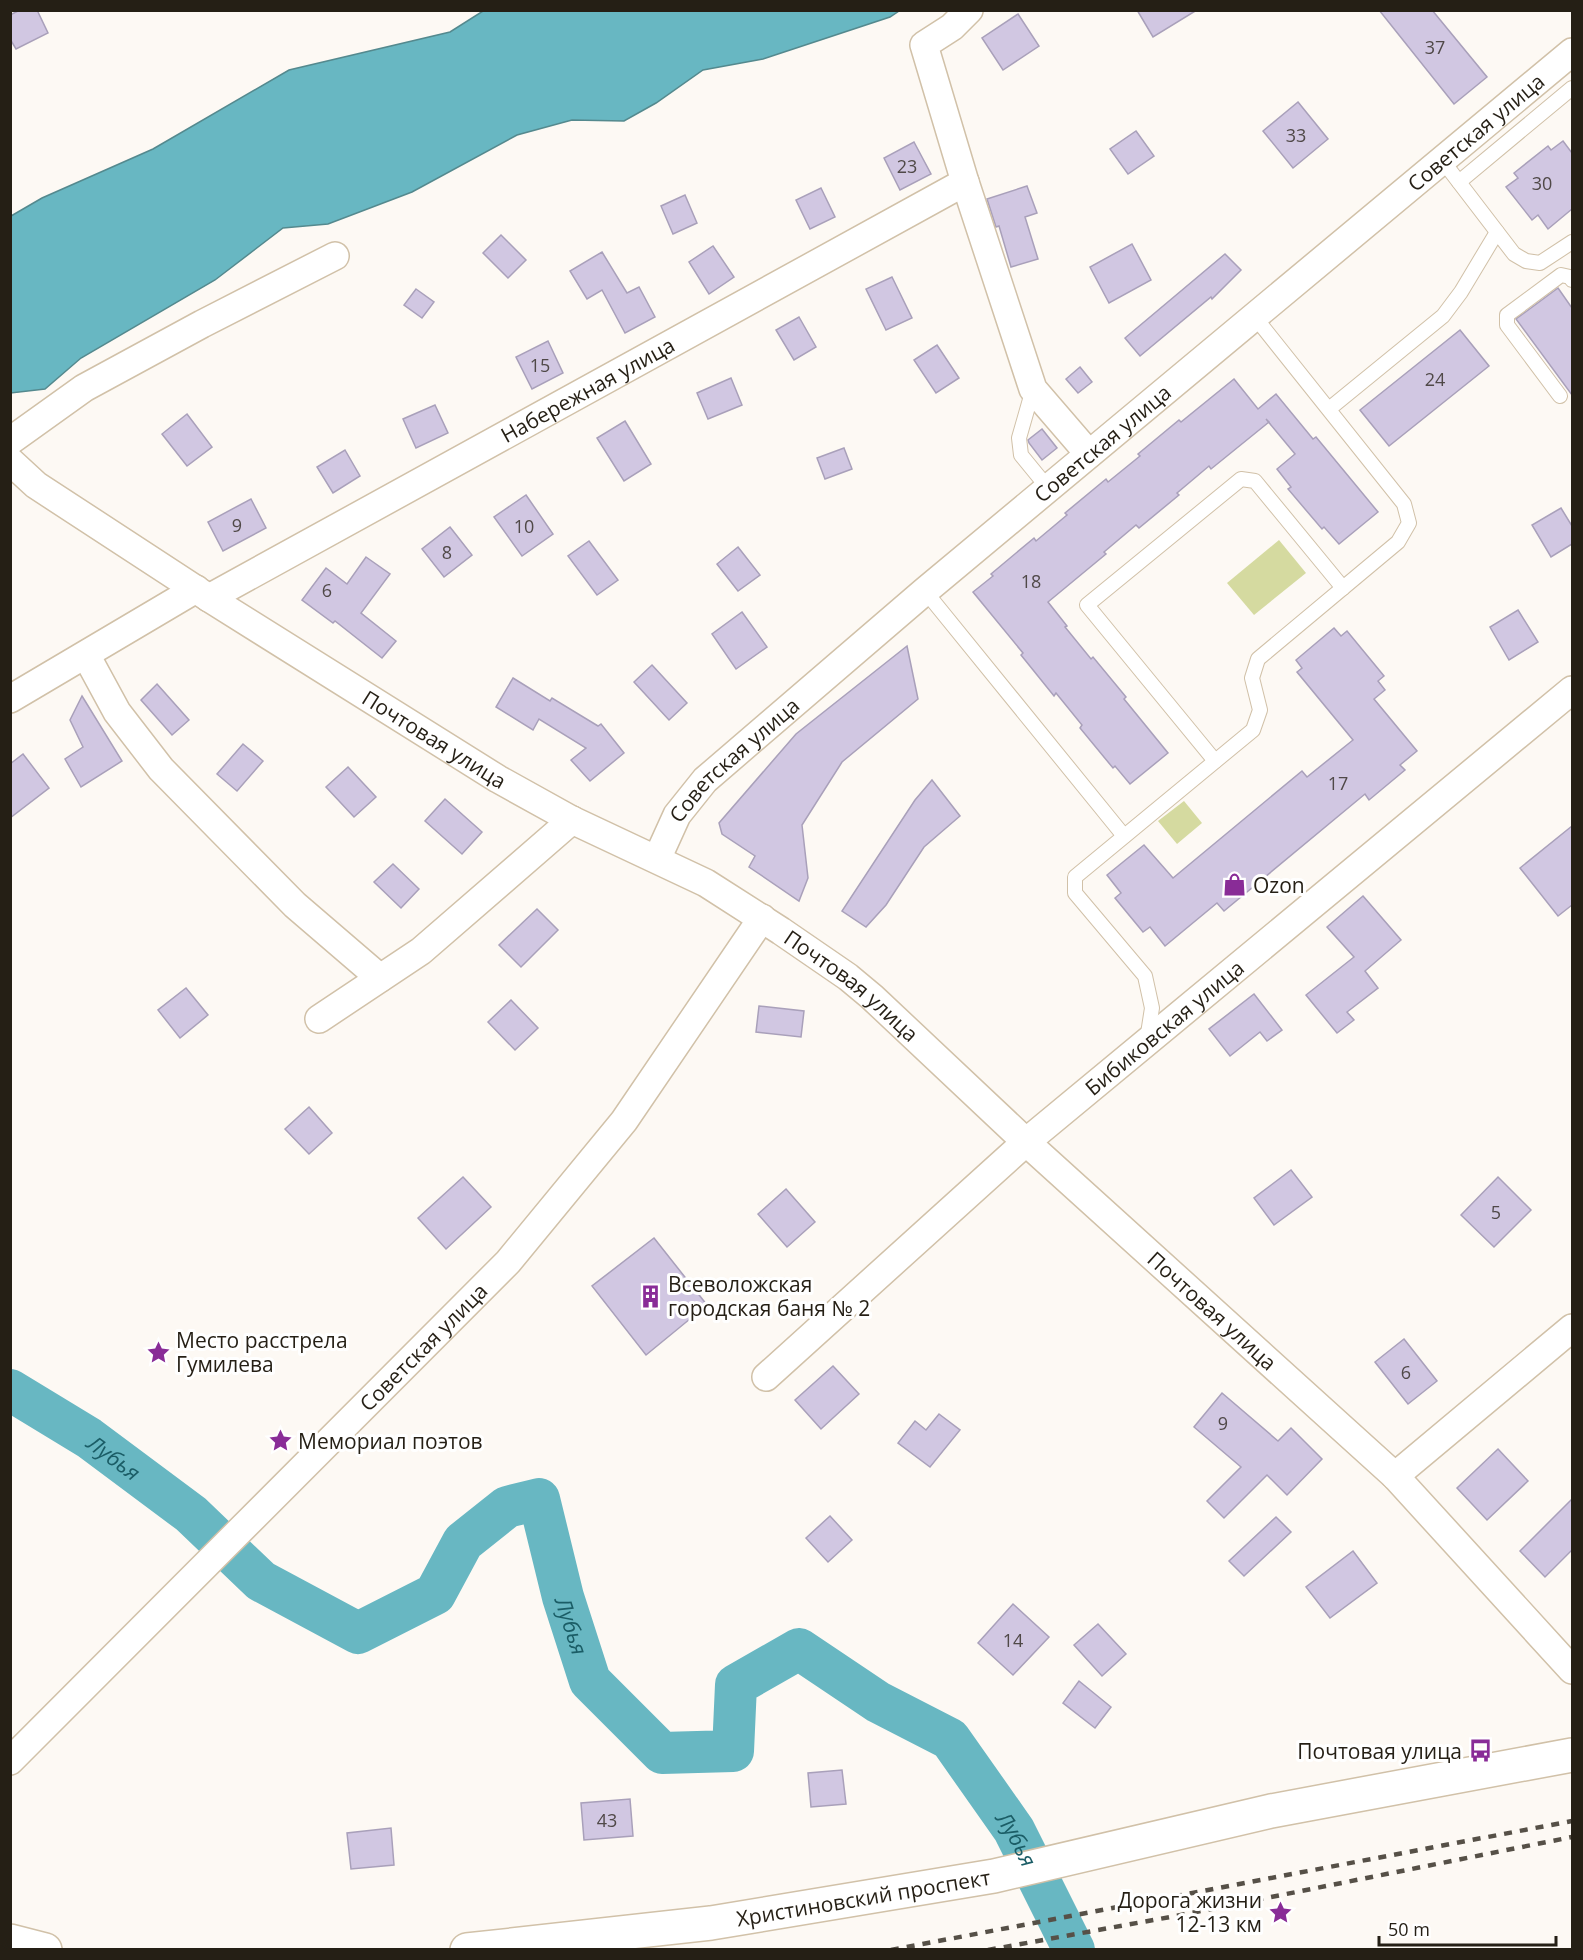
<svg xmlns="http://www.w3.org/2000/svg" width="1583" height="1960" font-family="'Open Sans',sans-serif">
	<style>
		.green { fill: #d5daa0 }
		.water { fill: #68b7c2; stroke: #54898e; stroke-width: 1.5 }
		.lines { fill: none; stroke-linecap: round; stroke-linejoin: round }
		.river { stroke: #68b7c2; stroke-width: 42 }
		.building { fill: #d1c7e2; stroke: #a9a0ba; stroke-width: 1.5 }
		.lane-casing { stroke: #d1c1a8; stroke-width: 16 }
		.street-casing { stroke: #d1c1a8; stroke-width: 30 }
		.secondary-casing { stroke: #d1c1a8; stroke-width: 36 }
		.lane { stroke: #fff; stroke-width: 14 }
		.street { stroke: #fff; stroke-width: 27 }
		.secondary { stroke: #fff; stroke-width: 33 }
		.rail { stroke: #565047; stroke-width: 4.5; stroke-dasharray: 8 8; stroke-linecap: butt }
		.labels { text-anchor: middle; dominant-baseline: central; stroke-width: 6; stroke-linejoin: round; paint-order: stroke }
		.number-label { font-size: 18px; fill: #504948 }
		.street-label { font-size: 21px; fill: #251f15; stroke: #fff }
		.poi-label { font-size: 21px; fill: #251f15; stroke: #fff; text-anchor: start }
		.water-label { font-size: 22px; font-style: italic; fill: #1b5d66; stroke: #fff }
	</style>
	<rect width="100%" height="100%" fill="#fdf9f4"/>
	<g class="green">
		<path d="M1279 540 1306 573 1254 615 1227 583Z"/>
		<path d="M1184 801 1202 823 1177 844 1158 821Z"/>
	</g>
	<path class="water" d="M483 11H899L890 17 763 59 703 70 656 103 624 121 572 120 517 135 412 192 328 224 283 228 215 280 81 358 45 389 11 393V216L42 198 153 149 289 70 450 32Z"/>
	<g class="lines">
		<path class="river" id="s1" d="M10 1390 89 1438 191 1514 261 1581 358 1633 435 1594 463 1542 507 1507 539 1499 563 1597 590 1681 662 1753 733 1751 736 1685 799 1649 878 1702 950 1739 1014 1830 1074 1950"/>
	</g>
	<g class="building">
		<path d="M20 10H37L48 33 16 49 10 39V15Z"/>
		<path d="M1137 10H1197L1153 37Z"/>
		<path d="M1379 10H1432L1487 77 1454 104Z"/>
		<path d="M1018 14 1039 46 1003 70 982 38Z"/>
		<path d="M1298 102 1328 139 1293 168 1263 131Z"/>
		<path d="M1136 131 1154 156 1128 174 1110 149Z"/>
		<path d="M1563 141 1572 153V209L1548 229 1538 215 1532 220 1506 187 1518 178 1514 173 1548 146 1551 150Z"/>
		<path d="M914 142 931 174 900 190 884 158Z"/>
		<path d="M1027 186 1037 213 1025 217 1038 259 1011 267 999 226 996 227 987 199Z"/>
		<path d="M821 188 835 217 810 229 796 200Z"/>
		<path d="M685 195 697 223 673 234 661 206Z"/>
		<path d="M501 235 526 260 508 278 483 253Z"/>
		<path d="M1132 244 1151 280 1109 303 1090 267Z"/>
		<path d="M713 246 734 277 709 294 689 262Z"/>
		<path d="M602 252 627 293 639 287 655 317 625 333 602 290 587 299 570 271Z"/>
		<path d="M1225 254 1241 270 1212 299 1211 297 1140 356 1125 338Z"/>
		<path d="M892 277 912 318 886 330 866 289Z"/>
		<path d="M1558 288 1572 308V395L1516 319Z"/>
		<path d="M416 289 434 302 422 318 404 305Z"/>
		<path d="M799 317 816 347 794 360 776 330Z"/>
		<path d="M1460 330 1489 366 1389 446 1360 410Z"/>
		<path d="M548 341 563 373 532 389 516 357Z"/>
		<path d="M937 345 959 378 936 393 914 360Z"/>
		<path d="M1080 367 1092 382 1078 393 1066 379Z"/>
		<path d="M731 378 742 405 708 419 697 393Z"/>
		<path d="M1234 379 1258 409 1276 394 1313 439 1316 437 1378 512 1339 544 1324 527 1322 529 1288 489 1291 487 1277 469 1295 454 1266 419 1269 422 1211 469 1209 466 1177 493 1179 495 1139 528 1136 525 1104 552 1106 554 1048 602 1067 626 1065 627 1091 659 1093 657 1126 697 1124 699 1168 753 1130 784 1115 766 1113 768 1080 728 1082 725 1056 693 1054 696 1021 655 1023 653 973 592 993 576 991 574 1034 538 1036 541 1067 515 1065 513 1106 479 1108 482 1140 456 1138 454 1179 420 1181 422Z"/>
		<path d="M435 405 448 433 416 448 403 419Z"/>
		<path d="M187 414 212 447 187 466 162 434Z"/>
		<path d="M625 421 651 464 624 481 597 438Z"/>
		<path d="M1042 429 1057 448 1042 460 1029 443 1028 440Z"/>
		<path d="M844 448 852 469 825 479 817 458Z"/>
		<path d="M345 450 360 476 333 493 317 467Z"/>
		<path d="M526 495 553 534 522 556 494 517Z"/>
		<path d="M251 499 266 528 223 551 208 522Z"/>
		<path d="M1561 508 1572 526V544L1551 557 1532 525Z"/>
		<path d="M450 527 472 555 444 577 422 549Z"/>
		<path d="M589 541 618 580 597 595 568 556Z"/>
		<path d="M738 547 760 575 738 591 717 564Z"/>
		<path d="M366 557 390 574 361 613 396 641 382 658 335 621 333 623 302 600 326 568 347 584Z"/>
		<path d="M1518 610 1538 642 1509 660 1490 627Z"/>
		<path d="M742 612 767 647 736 669 712 634Z"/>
		<path d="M1334 628 1341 636 1347 631 1384 676 1378 681 1385 690 1374 699 1417 751 1400 765 1405 770 1369 800 1365 794 1224 911 1217 903 1165 946 1150 927 1143 932 1115 898 1121 893 1107 875 1144 845 1173 878 1302 771 1307 777 1353 740 1297 672 1302 668 1296 660Z"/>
		<path d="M907 646 918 699 842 762 802 825 808 878 799 901 749 867 755 856 722 834 719 823 796 734Z"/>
		<path d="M652 665 687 703 669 720 634 682Z"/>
		<path d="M513 678 550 701 552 698 598 726 601 724 624 753 590 781 571 760 586 748 539 719 533 730 496 707Z"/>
		<path d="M157 684 189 720 172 735 141 700Z"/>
		<path d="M82 696 122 761 81 787 65 759 83 747 70 720Z"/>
		<path d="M243 744 263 761 237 791 217 774Z"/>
		<path d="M23 754 49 788 10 818V764Z"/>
		<path d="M348 767 376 797 354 817 326 787Z"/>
		<path d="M932 780 960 816 924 847 886 905 866 927 842 911 915 800Z"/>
		<path d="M445 799 482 832 462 854 425 821Z"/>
		<path d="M1572 826V905L1558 916 1520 868Z"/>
		<path d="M393 864 419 889 401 908 374 882Z"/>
		<path d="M1363 896 1401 940 1365 971 1378 988 1347 1012 1354 1020 1337 1033 1306 995 1354 957 1327 927Z"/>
		<path d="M537 909 558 930 521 967 499 945Z"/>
		<path d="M186 988 208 1015 180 1038 158 1010Z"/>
		<path d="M1254 994 1282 1030 1267 1041 1260 1032 1230 1056 1209 1029Z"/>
		<path d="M511 1000 538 1028 515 1050 488 1022Z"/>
		<path d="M759 1006 804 1011 801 1037 756 1032Z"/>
		<path d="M309 1107 332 1133 309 1154 285 1129Z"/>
		<path d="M1291 1170 1312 1197 1274 1225 1254 1198Z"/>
		<path d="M463 1177 491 1207 446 1249 418 1218Z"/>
		<path d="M1498 1177 1531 1210 1494 1247 1461 1215Z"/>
		<path d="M786 1189 815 1222 787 1247 758 1214Z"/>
		<path d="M654 1238 707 1305 646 1355 592 1286Z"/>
		<path d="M1404 1339 1437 1381 1408 1404 1375 1362Z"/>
		<path d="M833 1366 859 1394 821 1429 795 1400Z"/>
		<path d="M1222 1393 1278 1441 1291 1428 1322 1459 1287 1495 1267 1475 1224 1518 1207 1501 1241 1467 1194 1427Z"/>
		<path d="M939 1414 960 1430 930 1467 898 1443 915 1421 926 1430Z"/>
		<path d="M1498 1449 1528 1481 1487 1520 1457 1488Z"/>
		<path d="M1572 1499V1550L1545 1577 1520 1551Z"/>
		<path d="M830 1516 852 1540 828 1562 806 1538Z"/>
		<path d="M1276 1517 1291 1532 1244 1576 1229 1561Z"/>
		<path d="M1353 1551 1377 1583 1330 1618 1306 1587Z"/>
		<path d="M1013 1604 1049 1637 1013 1675 978 1643Z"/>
		<path d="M1098 1624 1126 1654 1102 1676 1074 1645Z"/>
		<path d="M1079 1681 1111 1707 1095 1728 1063 1703Z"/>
		<path d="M842 1770 846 1804 811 1807 808 1773Z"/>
		<path d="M630 1799 633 1836 584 1840 581 1803Z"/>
		<path d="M391 1828 394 1865 351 1869 347 1833Z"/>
	</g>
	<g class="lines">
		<defs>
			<g id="lane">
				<path d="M1442 160 1514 254 1526 261 1540 263 1572 242"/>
				<path d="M1459 182 1572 88"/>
				<path d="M1033 389 1019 438 1021 455 1048 488"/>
				<path d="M1560 396 1507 325V315L1561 275 1570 277 1572 280"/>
				<path d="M1329 409 1443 316 1461 292 1497 232"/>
				<path d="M925 591 1124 836"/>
				<path d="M1215 761 1087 605 1241 479 1255 481 1343 588"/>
				<path d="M1147 1040 1152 1008 1145 976 1075 893V877L1253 730 1260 710 1252 678 1258 659 1398 542 1409 523 1404 504 1254 316"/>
			</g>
			<g id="street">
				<path d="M969 10 952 27 924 45 965 182 1033 389 1089 454"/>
				<path d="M10 441 84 388 202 324 335 256"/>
				<path id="s2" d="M10 461 36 485 209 598 498 779 572 820 706 883 781 931 848 977 872 997 1026 1142 1395 1476 1572 1670"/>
				<path id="s3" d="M209 598 965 182"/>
				<path d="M86 655 117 712 161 769 295 905 380 978"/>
				<path d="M10 699 196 589"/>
				<path id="s4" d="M657 859 677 815 705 780 925 591 1572 52"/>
				<path d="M319 1019 421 951 572 820"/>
				<path id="s5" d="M766 1377 1026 1142 1572 690"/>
				<path d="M1395 1476 1572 1328"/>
				<path id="s6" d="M10 1761 508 1262 624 1121 762 918"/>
			</g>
			<g id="secondary">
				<path d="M10 1941 45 1950"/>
				<path id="s7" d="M467 1950 711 1923 994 1876 1271 1811 1572 1755"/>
			</g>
		</defs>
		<use href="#lane" class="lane-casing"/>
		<use href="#street" class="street-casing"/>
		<use href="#secondary" class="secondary-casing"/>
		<use href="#lane" class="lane"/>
		<use href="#street" class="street"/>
		<use href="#secondary" class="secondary"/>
		<g class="rail">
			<path d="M891 1950 1572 1821"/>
			<path d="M988 1950 1181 1915 1572 1837"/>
		</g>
	</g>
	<defs>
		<symbol id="shop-bare" viewBox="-9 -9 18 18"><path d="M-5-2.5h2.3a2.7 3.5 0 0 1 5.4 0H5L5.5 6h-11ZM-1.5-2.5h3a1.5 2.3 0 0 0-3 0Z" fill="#892c97" stroke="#fff" stroke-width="2.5" paint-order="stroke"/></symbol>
		<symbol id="building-bare" viewBox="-9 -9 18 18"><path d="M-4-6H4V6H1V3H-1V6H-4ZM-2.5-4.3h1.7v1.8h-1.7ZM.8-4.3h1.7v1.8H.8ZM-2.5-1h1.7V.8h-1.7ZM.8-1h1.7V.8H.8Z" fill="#892c97" stroke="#fff" stroke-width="2.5" paint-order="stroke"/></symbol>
		<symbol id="sight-bare" viewBox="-9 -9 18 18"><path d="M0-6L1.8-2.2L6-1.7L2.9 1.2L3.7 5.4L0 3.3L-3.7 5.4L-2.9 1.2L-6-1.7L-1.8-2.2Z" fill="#892c97" stroke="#fff" stroke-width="2.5" paint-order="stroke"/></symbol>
		<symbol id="bus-bare" viewBox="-9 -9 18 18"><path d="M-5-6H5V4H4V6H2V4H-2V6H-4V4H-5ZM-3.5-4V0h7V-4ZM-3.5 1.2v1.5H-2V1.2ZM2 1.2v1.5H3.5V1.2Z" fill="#892c97" stroke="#fff" stroke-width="2.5" paint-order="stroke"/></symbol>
	</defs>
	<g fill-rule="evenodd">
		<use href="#shop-bare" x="1218" y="868" width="33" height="33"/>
		<use href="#building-bare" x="634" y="1280" width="33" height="33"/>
		<use href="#sight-bare" x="142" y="1336" width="33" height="33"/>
		<use href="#sight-bare" x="264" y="1424" width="33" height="33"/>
		<use href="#bus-bare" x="1464" y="1734" width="33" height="33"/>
		<use href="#sight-bare" x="1264" y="1896" width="33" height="33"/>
	</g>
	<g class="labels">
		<g class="number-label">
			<text x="1435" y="47">37</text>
			<text x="1296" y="135">33</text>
			<text x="907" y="166">23</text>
			<text x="1542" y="183">30</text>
			<text x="540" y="365">15</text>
			<text x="1435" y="379">24</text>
			<text x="237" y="525">9</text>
			<text x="524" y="526">10</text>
			<text x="447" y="552">8</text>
			<text x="1031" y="581">18</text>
			<text x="327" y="590">6</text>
			<text x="1338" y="783">17</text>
			<text x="1496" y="1212">5</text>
			<text x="1406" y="1372">6</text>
			<text x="1223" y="1423">9</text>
			<text x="1013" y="1640">14</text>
			<text x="607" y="1820">43</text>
		</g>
		<g class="street-label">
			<text stroke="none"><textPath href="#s4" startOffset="1100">Советская улица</textPath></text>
			<text stroke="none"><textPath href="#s3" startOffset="432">Набережная улица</textPath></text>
			<text stroke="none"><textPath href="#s4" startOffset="614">Советская улица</textPath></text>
			<text stroke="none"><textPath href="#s2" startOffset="508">Почтовая улица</textPath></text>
			<text stroke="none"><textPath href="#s4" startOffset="128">Советская улица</textPath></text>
			<text stroke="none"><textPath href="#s2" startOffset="994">Почтовая улица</textPath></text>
			<text stroke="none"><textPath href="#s5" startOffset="530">Бибиковская улица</textPath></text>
			<text stroke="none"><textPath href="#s2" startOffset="1480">Почтовая улица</textPath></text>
			<text stroke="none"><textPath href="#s6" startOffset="585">Советская улица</textPath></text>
			<text stroke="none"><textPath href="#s7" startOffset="400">Христиновский проспект</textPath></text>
		</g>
		<g class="poi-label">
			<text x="1253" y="885">Ozon</text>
			<text x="668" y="1284">Всеволожская<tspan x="668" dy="24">городская баня № 2</tspan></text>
			<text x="176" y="1340">Место расстрела<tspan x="176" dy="24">Гумилева</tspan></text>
			<text x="298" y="1441">Мемориал поэтов</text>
			<text x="1462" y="1751" text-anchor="end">Почтовая улица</text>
			<text x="1262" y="1900" text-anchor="end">Дорога жизни<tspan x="1262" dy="24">12-13 км</tspan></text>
		</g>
		<g class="water-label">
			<text stroke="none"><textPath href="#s1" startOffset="124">Лубья</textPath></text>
			<text stroke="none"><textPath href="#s1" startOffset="792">Лубья</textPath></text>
			<text stroke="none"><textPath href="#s1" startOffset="1458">Лубья</textPath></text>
		</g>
	</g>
	<rect width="1583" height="1960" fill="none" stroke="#251f15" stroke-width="24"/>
	<path d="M1379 1936v9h177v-9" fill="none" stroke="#251f15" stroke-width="3"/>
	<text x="1388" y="1936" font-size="18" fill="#251f15" stroke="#ffffff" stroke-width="4.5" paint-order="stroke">50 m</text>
</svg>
